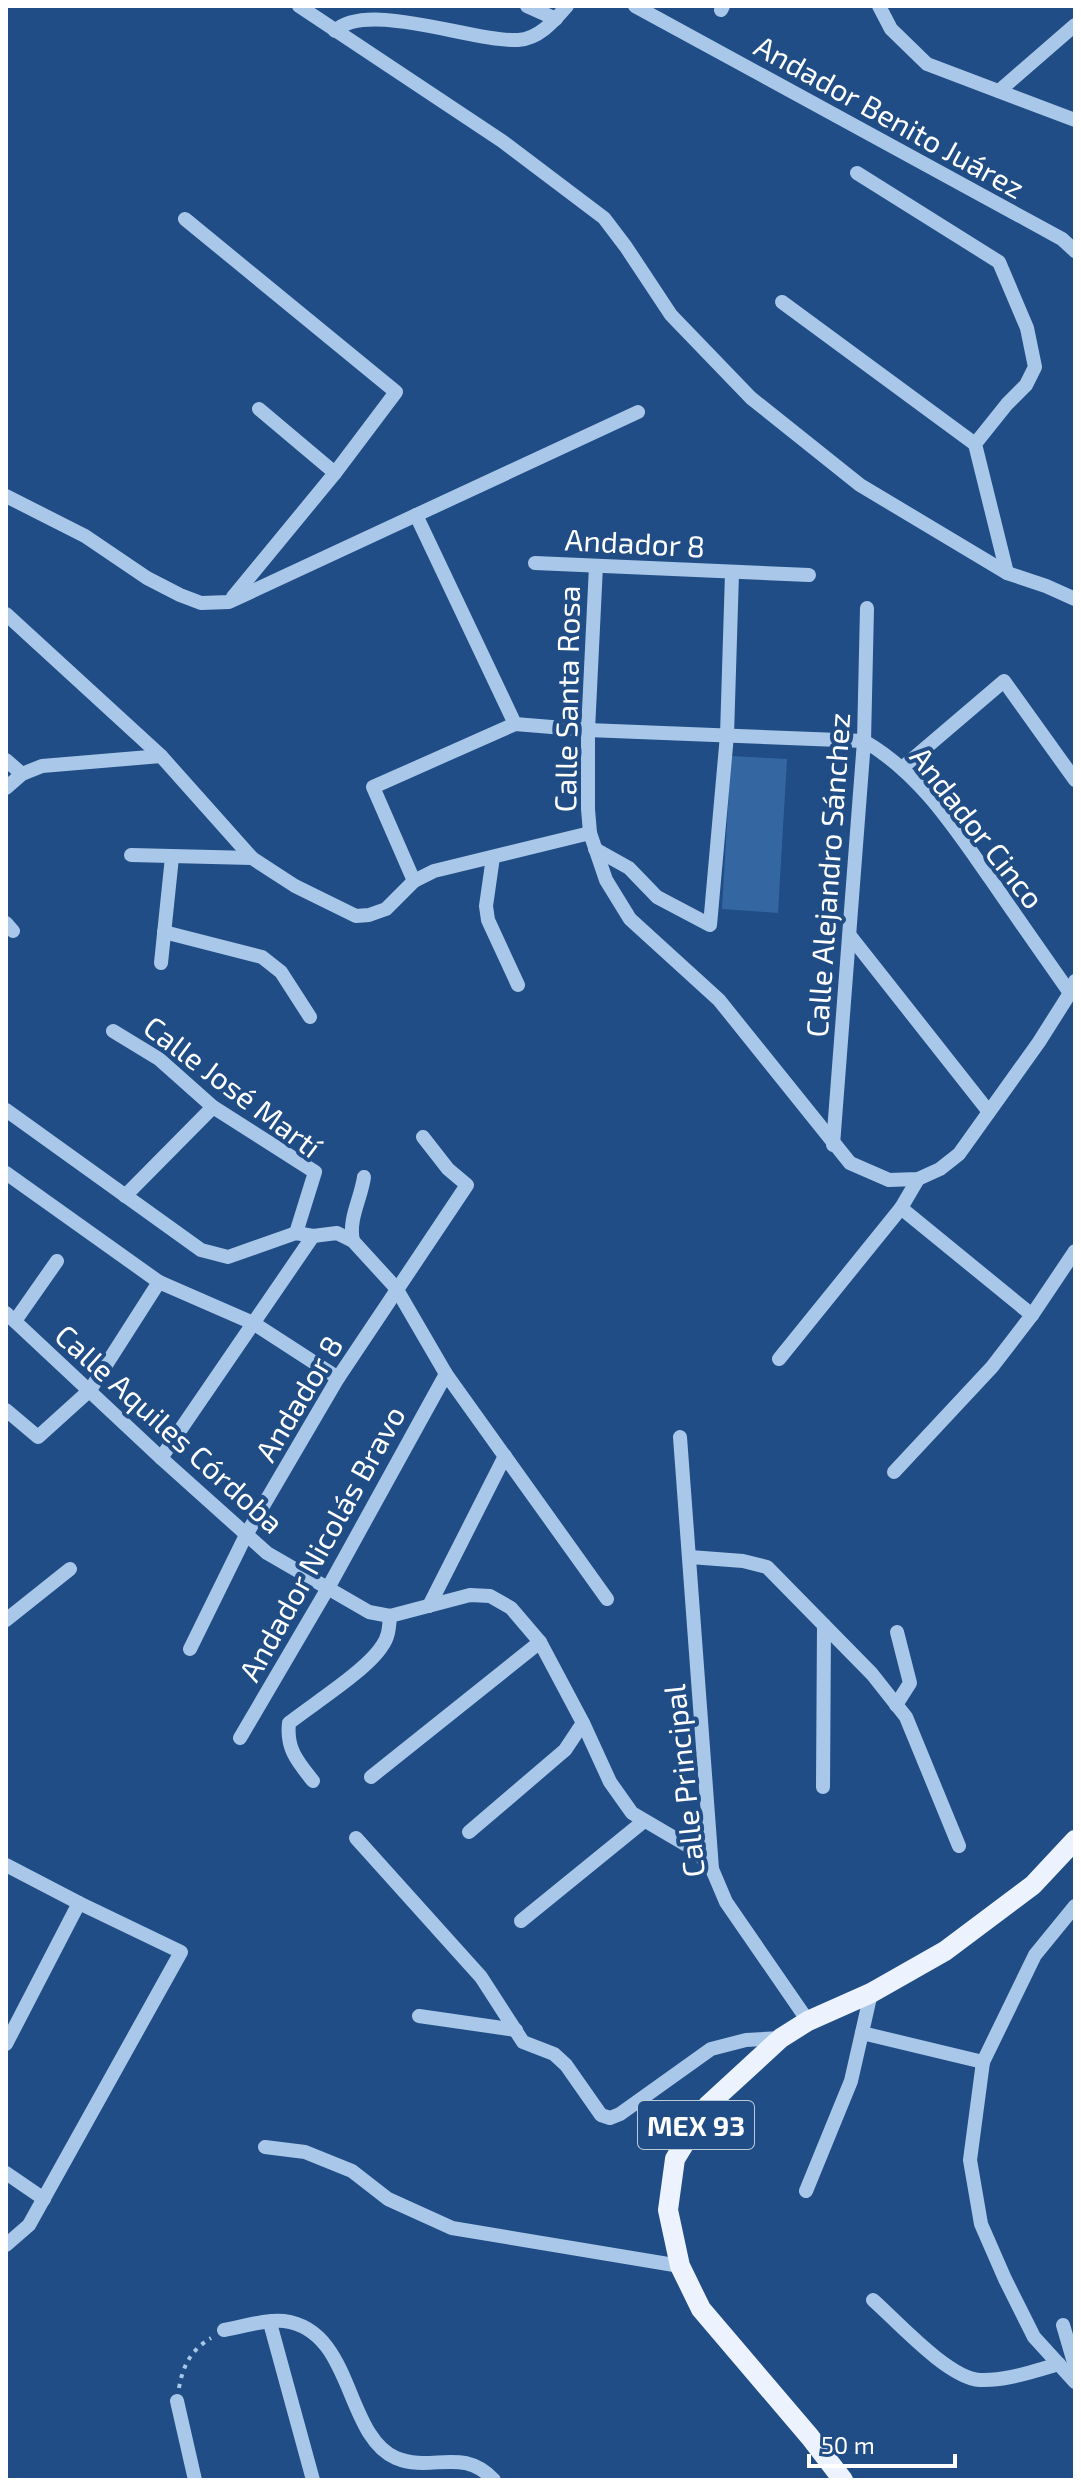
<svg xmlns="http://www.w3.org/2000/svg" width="1081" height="2486" font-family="'Exo 2',sans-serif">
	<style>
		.pitch { fill: #3467a2 }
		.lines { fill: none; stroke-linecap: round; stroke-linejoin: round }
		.path { stroke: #a9c7e9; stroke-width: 4; stroke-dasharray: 4 6; stroke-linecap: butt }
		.minor { stroke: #a9c7e9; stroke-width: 14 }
		.major { stroke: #edf3fe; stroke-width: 20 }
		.labels { text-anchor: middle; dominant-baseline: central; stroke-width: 8; stroke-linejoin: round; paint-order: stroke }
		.shield { fill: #204d85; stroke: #bccada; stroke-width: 2 }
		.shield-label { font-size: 28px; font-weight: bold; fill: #fff }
		.street-label { font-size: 30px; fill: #fff; stroke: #204d85 }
	</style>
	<rect width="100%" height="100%" fill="#204d85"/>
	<path class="pitch" d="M731 756 787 759 778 913 722 909Z"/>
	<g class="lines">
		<path class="path" d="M179 2388C183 2365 191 2350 211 2338"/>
		<g class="minor">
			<path d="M299 6 502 141 604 218 626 247 671 315 751 398 860 485 1007 573 1046 586 1075 599"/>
			<path d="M527 6 556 19"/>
			<path d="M635 6 1062 239 1075 251"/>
			<path d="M879 6 891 29 927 64 1075 120"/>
			<path d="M721 10 723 6"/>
			<path d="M335 31C367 0 473 42 518 40 539 39 554 21 567 6"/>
			<path d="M999 91 1075 25"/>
			<path d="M857 173 999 262 1027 328 1035 367 1026 385 1007 404 975 444 1007 573"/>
			<path d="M185 219 396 392 335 473 233 597"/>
			<path d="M782 302 975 444"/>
			<path d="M259 409 335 473"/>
			<path d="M6 496 85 536 147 578 180 595 201 603 229 602 638 412"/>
			<path d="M416 515 515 724"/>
			<path d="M535 563 809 575"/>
			<path d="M596 566 588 730V809L590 833 606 880 630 919 719 1000 850 1163 889 1180 918 1179 940 1169 959 1154 1039 1042 1070 993 1075 981"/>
			<path d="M6 614 161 756 252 858 295 886 356 916 369 915 386 909 414 881 434 871 590 833"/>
			<path d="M6 760 22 774"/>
			<path d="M902 768 1004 681 1075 780"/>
			<path d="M6 788 22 774 42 766 161 756"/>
			<path d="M595 849 629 868 657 897 710 925 727 735 732 573"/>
			<path d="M131 855 252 858"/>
			<path d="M493 857 486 906 488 920 518 985"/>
			<path d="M414 881 373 787 515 724 588 730 864 741C920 773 956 830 992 881 1018 919 1044 956 1070 993"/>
			<path d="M6 923 13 931"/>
			<path d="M164 932 262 957 281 972 310 1017"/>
			<path d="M851 937 989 1112"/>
			<path d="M161 963 172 857"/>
			<path d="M113 1031 159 1059 213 1107 315 1172 296 1233"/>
			<path d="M6 1110 201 1250 228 1257 296 1233 313 1236 337 1233 353 1241 396 1288 446 1374 607 1599"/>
			<path d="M833 1145 864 741 867 608"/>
			<path d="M6 1173 159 1282 253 1323 338 1378"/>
			<path d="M125 1196 213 1107"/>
			<path d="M901 1208 1032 1315"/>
			<path d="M353 1241C348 1219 361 1199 364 1177"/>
			<path d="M6 1313 161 1458 267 1553 369 1612 390 1616 470 1595 490 1596 511 1608 540 1642 583 1723 610 1782 632 1813 695 1850 712 1869"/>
			<path d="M15 1321 57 1261"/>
			<path d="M779 1359 901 1208 918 1179"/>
			<path d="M6 1410 38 1437 90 1390 159 1282"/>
			<path d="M680 1437 712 1869 726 1902 808 2021"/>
			<path d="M161 1458 313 1236"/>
			<path d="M894 1472 992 1367 1032 1315 1075 1251"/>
			<path d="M690 1557 743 1561 767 1567 872 1674 906 1717 959 1846"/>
			<path d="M429 1606 505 1456"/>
			<path d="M6 1620 70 1569"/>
			<path d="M190 1649 246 1535 338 1378 467 1185 448 1169 423 1137"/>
			<path d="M896 1705 910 1683 897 1632"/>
			<path d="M240 1738 328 1588 446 1374"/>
			<path d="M371 1777 540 1642"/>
			<path d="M313 1781C298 1762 286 1749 289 1723 313 1704 367 1670 382 1646 389 1637 389 1627 390 1616"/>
			<path d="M823 1787 824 1625"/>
			<path d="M469 1832 565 1750 583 1723"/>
			<path d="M356 1838 481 1977 523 2042 554 2054 566 2065 601 2115 610 2118 620 2114 711 2049 746 2040 781 2038"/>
			<path d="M6 1865 79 1903 181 1952 29 2225 6 2245"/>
			<path d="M1075 1906 1035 1955 983 2062 970 2160 981 2224 1005 2279 1034 2337 1075 2382"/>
			<path d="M521 1921 644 1821"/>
			<path d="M419 2016 516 2030"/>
			<path d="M862 2033 983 2062"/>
			<path d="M6 2044 79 1903"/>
			<path d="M265 2147 305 2152 352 2171 388 2199 452 2228 680 2266"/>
			<path d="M6 2173 44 2199"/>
			<path d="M806 2191 851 2081 871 1993"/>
			<path d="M873 2300C898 2322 948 2378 980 2380 1007 2381 1033 2371 1059 2364"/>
			<path d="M270 2323 313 2480"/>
			<path d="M1063 2325 1075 2366"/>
			<path d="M224 2330C242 2327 266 2319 284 2321 354 2330 344 2435 396 2458 432 2473 462 2446 494 2480"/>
			<path d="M177 2401 195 2480"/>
		</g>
		<path class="major" d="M843 2480 810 2437 701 2309 680 2266 668 2210 675 2159 708 2105 781 2038 808 2021 871 1993 945 1951 1033 1885 1075 1840"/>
	</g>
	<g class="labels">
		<rect class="shield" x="638" y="2101" width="116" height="48" rx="6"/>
		<g class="shield-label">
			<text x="696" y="2125">MEX 93</text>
		</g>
		<g class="street-label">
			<text transform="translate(890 116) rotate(29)">Andador Benito Juárez</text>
			<text transform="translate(635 542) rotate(3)">Andador 8</text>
			<text transform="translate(566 699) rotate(-89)">Calle Santa Rosa</text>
			<text transform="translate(978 827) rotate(52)">Andador Cinco</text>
			<text transform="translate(827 875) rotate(-86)">Calle Alejandro Sánchez</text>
			<text transform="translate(233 1086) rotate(37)">Calle José Martí</text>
			<text transform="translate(298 1398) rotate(-59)">Andador 8</text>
			<text transform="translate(170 1428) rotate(42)">Calle Aquiles Córdoba</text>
			<text transform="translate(321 1543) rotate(-61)">Andador Nicolás Bravo</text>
			<text transform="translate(683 1781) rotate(-96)">Calle Principal</text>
		</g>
	</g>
	<rect width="1081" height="2486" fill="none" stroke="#ffffff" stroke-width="16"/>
	<path d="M809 2454v12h146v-12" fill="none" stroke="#ffffff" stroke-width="4"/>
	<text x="821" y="2454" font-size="24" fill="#ffffff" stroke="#204d85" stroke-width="6" paint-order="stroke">50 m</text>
</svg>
